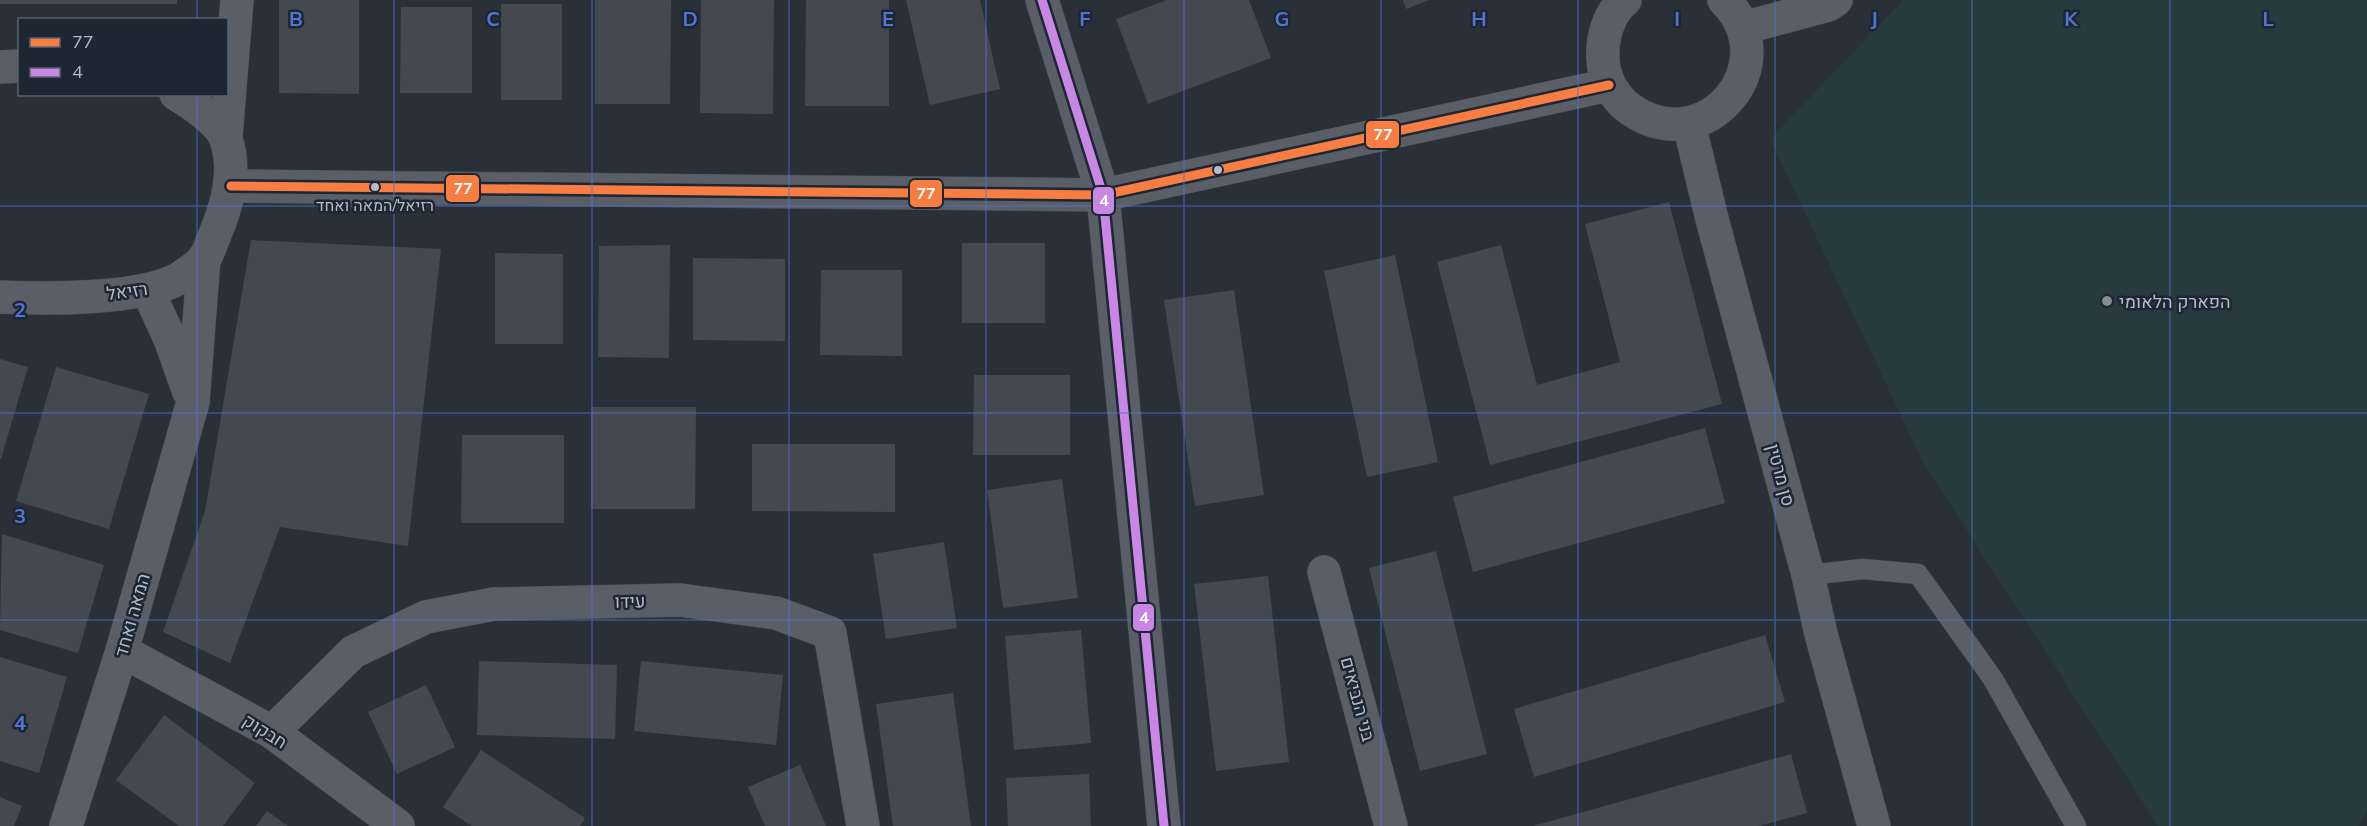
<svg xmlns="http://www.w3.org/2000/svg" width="2367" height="826" font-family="Mulish,Heebo,sans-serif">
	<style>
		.green { fill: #273a3e }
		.building { fill: #444950 }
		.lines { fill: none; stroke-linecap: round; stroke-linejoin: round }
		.service-casing { stroke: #484c53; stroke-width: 21 }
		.minor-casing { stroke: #484c53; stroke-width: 34 }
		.tertiary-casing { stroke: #484c53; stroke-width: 34 }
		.service { stroke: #5a5e66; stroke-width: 20 }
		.minor { stroke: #5a5e66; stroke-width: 33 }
		.tertiary { stroke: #5a5e66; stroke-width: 33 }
		.bus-1-casing { stroke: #1d2633; stroke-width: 14 }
		.bus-2-casing { stroke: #1d2633; stroke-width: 14 }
		.bus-1 { stroke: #f77d43; stroke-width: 9 }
		.bus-2 { stroke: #c787e3; stroke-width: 9 }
		.grid { fill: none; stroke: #5274d3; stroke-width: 1.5; stroke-opacity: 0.55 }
		.bus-dot { fill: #b4bcc9; stroke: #1d2633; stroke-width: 2 }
		.poi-dot { fill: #848b96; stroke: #1d2633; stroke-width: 2 }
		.labels { text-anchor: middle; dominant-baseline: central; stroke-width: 5; stroke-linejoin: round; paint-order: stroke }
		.bus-label { font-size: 16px; fill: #b4bcc9; stroke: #1d2633 }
		.street-label { font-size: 18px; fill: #b4bcc9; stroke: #1d2633 }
		.poi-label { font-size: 18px; fill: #b4bcc9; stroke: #1d2633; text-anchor: start }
		.grid-label { font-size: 20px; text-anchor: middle; font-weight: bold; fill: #5274d3; stroke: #1d2633; stroke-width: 5; stroke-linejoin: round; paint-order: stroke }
		.line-badge { stroke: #1d2633; stroke-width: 2 }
		.badge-label { font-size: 16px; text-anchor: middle; font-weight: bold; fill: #fff }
	</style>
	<rect width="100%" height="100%" fill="#2a3038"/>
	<path class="green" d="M1903 0H2367V810L2359 826H2158L1924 464 1770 139Z"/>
	<g class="building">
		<rect x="0" y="0" width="177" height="4"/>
		<path d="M279 0H359V94L279 93Z"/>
		<path d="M595 0H671L670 104H595Z"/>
		<path d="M701 0H774L773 114 700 113Z"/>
		<path d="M806 0H889V106H805Z"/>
		<path d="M906 0H980L1000 89 930 105Z"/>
		<path d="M1167 0H1249L1271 58 1148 104 1116 19Z"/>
		<path d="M1403 0H1429L1406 9Z"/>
		<rect x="501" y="4" width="61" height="96"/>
		<path d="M401 7H472V93H400Z"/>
		<path d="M1669 202 1722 404 1490 465 1437 262 1501 245 1537 385 1620 362 1585 224Z"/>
		<path d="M251 240 441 249 408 546 280 527 230 663 163 632 205 511Z"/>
		<rect x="962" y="243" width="83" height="80"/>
		<path d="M670 245 669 358 598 357 599 246Z"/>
		<path d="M495 253 563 254V344H495Z"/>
		<path d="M1395 255 1438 462 1367 477 1324 271Z"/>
		<path d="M693 258 785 259V341L693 340Z"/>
		<path d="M821 270H902V356L820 355Z"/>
		<path d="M1234 290 1264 495 1195 506 1164 300Z"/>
		<path d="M0 359 28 367 1 459H0Z"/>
		<path d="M56 367 149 394 109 529 16 501Z"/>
		<path d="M974 375H1070V455H973Z"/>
		<path d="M591 407H696L695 509H591Z"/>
		<path d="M1705 428 1725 503 1473 572 1453 497Z"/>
		<path d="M462 435H564V523H461Z"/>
		<path d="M752 444H895V512L752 511Z"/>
		<path d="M1062 479 1078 598 1003 608 987 490Z"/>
		<path d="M2 534 104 565 78 653 0 630Z"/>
		<path d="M944 542 957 628 886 639 873 554Z"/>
		<path d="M1436 551 1487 754 1420 771 1369 568Z"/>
		<path d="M1268 576 1289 762 1216 771 1194 584Z"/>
		<path d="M1081 630 1091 743 1014 750 1005 636Z"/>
		<path d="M1765 635 1785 702 1534 777 1514 709Z"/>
		<path d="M0 657 67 677 39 773 0 761Z"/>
		<path d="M479 661 617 665 615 739 477 735Z"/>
		<path d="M641 661 783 675 776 745 634 731Z"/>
		<path d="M426 685 455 747 397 774 368 712Z"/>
		<path d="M953 693 971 826H893L876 704Z"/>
		<path d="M164 715 255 783 223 826H179L116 780Z"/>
		<path d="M481 750 585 818 580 826H472L443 807Z"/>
		<path d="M1791 754 1807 813 1759 826H1533Z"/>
		<path d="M800 765 826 826H765L748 787Z"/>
		<path d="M1089 774 1091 826H1008L1006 778Z"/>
		<path d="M0 797 22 806 14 826H0Z"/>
		<path d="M267 811 288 826H256Z"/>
	</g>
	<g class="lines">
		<defs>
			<path id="service" d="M1808 575 1863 569 1918 574 1993 679 2076 826"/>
			<g id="minor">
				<path d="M1743 28 1828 5 1836 0"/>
				<path d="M1689 124 1712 219 1808 575 1821 634 1874 826"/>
				<path d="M226 137 237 0"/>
				<path d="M148 291 170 339 189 392"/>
				<path d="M1324 572 1391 826"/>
				<path d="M122 651 272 732 398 826"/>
				<path d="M272 732 353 652 426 617 494 604 680 600 776 613 830 633 863 826"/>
				<path d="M66 826 122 651 193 402 204 258"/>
			</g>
			<g id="tertiary">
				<path d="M1042 0 1103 195 1164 826"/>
				<path d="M1625 0C1608 14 1602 38 1603 58 1603 77 1614 98 1630 109 1705 162 1788 64 1724 0"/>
				<path d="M0 67 20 66"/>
				<path d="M231 186 1103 195 1609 85"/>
				<path d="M0 297C46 299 141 300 180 278 187 273 200 265 205 258 209 252 211 243 214 237 227 206 237 172 226 139 220 122 191 103 176 94"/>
			</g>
		</defs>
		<use href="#service" class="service-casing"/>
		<use href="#minor" class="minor-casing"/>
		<use href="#tertiary" class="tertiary-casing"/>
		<use href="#service" class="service"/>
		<use href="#minor" class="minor"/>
		<use href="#tertiary" class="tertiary"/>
		<defs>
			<path id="bus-1" d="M231 186 1103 195 1609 85"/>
			<path id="bus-2" d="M1042 0 1103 195 1164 826"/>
		</defs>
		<use href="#bus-1" class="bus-1-casing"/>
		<use href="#bus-2" class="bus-2-casing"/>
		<use href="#bus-1" class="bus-1"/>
		<use href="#bus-2" class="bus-2"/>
	</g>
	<path class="grid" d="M197 0V20M394 0V826M592 0V826M789 0V826M986 0V826M1184 0V826M1381 0V826M1578 0V826M1775 0V826M1972 0V826M2170 0V826M197 94V826M0 206H2367M0 413H2367M0 620H2367"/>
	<g class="bus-dot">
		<circle cx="1218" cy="170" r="5"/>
		<circle cx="375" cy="187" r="5"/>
	</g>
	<circle class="poi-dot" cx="2107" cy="301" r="6"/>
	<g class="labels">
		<g class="bus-label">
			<text x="375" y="205">רזיאל/המאה ואחד</text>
		</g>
		<g class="street-label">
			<text transform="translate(127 291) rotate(-7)">רזיאל</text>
			<text transform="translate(1781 475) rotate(75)">סן מרטין</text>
			<text transform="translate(630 601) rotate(-1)">עידו</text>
			<text transform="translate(132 615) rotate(-74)">המאה ואחד</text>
			<text transform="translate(1358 699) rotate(75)">בני הנביאים</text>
			<text transform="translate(265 731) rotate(32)">חבקוק</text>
		</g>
		<g class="poi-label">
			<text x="2119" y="301">הפארק הלאומי</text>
		</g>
	</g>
	<g class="grid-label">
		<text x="296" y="26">B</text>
		<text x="493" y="26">C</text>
		<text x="690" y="26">D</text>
		<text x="888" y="26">E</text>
		<text x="1085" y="26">F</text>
		<text x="1282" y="26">G</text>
		<text x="1479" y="26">H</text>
		<text x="1677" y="26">I</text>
		<text x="1874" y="26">J</text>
		<text x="2071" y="26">K</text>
		<text x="2268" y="26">L</text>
		<text x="20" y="317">2</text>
		<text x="20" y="523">3</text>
		<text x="20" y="730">4</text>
	</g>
	<g class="line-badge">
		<rect x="1365" y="120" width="35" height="29" rx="6" fill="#f77d43"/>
		<rect x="445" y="174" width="35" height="29" rx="6" fill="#f77d43"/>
		<rect x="909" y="179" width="34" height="29" rx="6" fill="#f77d43"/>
		<rect x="1092" y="186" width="23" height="29" rx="6" fill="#c787e3"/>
		<rect x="1132" y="603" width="23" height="29" rx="6" fill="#c787e3"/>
	</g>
	<g class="badge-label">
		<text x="1383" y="140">77</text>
		<text x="463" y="194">77</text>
		<text x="926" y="199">77</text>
		<text x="1104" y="206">4</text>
		<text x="1144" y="623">4</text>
	</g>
	<rect x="18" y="18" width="210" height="78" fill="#1d2633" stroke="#59626f" stroke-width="1.5"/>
	<rect x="30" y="38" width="30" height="9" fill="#f77d43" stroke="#59626f" stroke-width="1.5"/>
	<text x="72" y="48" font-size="18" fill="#b4bcc9">77</text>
	<rect x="30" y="68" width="30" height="9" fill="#c787e3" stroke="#59626f" stroke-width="1.5"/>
	<text x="72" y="78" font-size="18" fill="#b4bcc9">4</text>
</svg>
